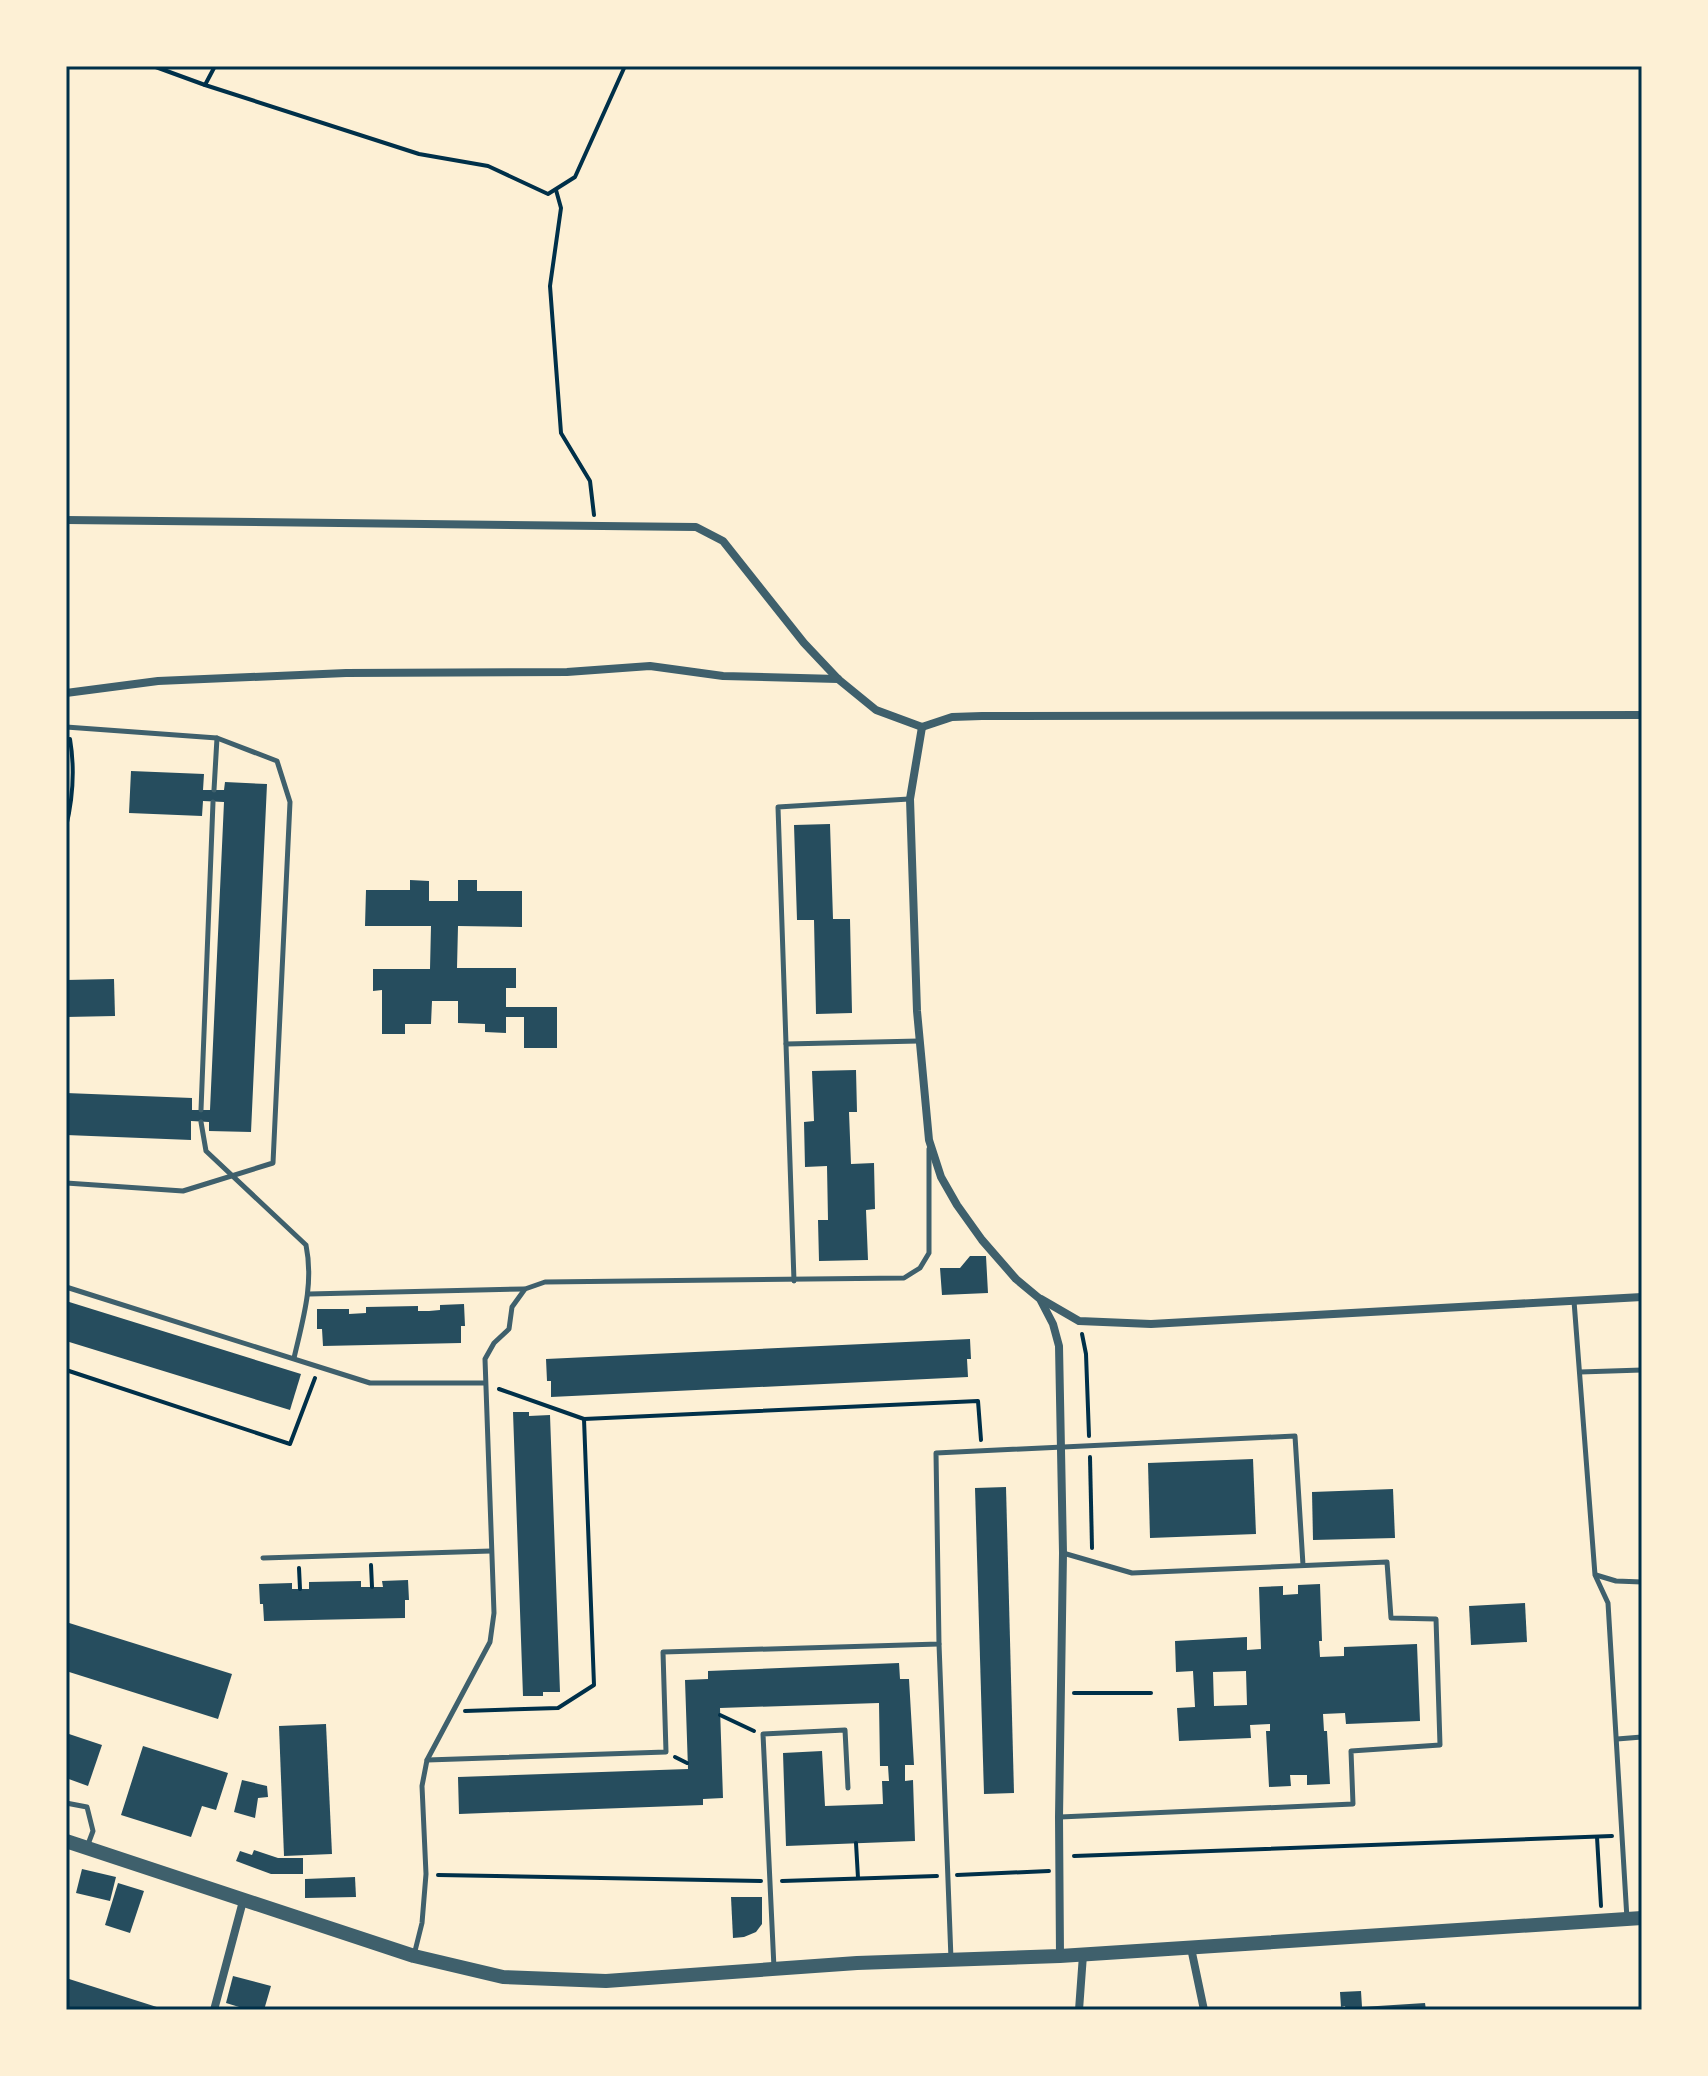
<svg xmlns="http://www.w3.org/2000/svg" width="1708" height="2076" font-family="'Open Sans',sans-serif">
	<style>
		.building { fill: #264d5e; fill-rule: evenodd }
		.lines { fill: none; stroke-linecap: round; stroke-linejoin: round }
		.path { stroke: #003049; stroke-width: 4 }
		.service { stroke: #3f606c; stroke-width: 5 }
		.minor { stroke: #3f606c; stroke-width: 8 }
		.tertiary { stroke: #3f606c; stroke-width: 14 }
		.neatline { fill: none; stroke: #003049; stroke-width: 3 }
	</style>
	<rect width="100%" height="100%" fill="#fdf0d5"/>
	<g class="building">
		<path d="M131 771 204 774 203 790H224L225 782 267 784 251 1132 209 1131V1122L191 1121V1140L66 1135V1093L192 1098V1110H210L224 802 203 801 202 816 129 813Z"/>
		<path d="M830 824 833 919H850L852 1013 816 1014 814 920H797L794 825Z"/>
		<path d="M410 880 429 881V901H458V880H477V891H522V927L458 926 457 968H516V988H506V1007H557V1048H524V1017H506V1033L485 1032V1024L458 1023V1001H432L431 1024H405V1034H382V990L373 991V969H430L431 926H365L366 890H410Z"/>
		<path d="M114 979 115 1016 66 1017V980Z"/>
		<path d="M856 1070 857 1112H849L851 1164 874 1163 875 1209 866 1210 868 1260 819 1261 818 1220H828L827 1166 805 1167 804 1122 814 1121 812 1071Z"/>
		<path d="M970 1256H986L988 1293 942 1295 940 1268H960Z"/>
		<path d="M66 1301 301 1374 290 1410 66 1341Z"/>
		<path d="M464 1304 465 1326H461V1343L323 1346 322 1329H317V1309H349V1314L366 1313V1307L418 1306V1311H429L440 1310V1305Z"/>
		<path d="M970 1339 971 1359H967L968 1377 551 1397V1381H547L546 1359Z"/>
		<path d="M513 1412H529V1416L550 1415 560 1692H543V1696H523Z"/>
		<path d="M1253 1459 1256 1534 1150 1538 1148 1463Z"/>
		<path d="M1006 1487 1014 1793 984 1794 975 1488Z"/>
		<path d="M1393 1489 1395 1538 1313 1540 1312 1492Z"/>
		<path d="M408 1580 409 1600H405V1618L264 1621 263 1604H260L259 1584 292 1583V1589H309V1582L361 1581V1587H383L382 1581Z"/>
		<path d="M1320 1584 1322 1641H1319L1320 1657 1344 1656V1647L1417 1644 1420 1721 1346 1724 1345 1713 1323 1714 1324 1731H1327L1330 1784 1307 1785V1775H1290L1291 1786 1269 1787 1266 1731H1270V1724L1250 1725 1251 1738 1179 1741 1177 1708 1195 1707 1193 1671 1176 1672 1175 1641 1247 1637V1650L1261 1649 1259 1587 1283 1586V1595L1298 1594V1585ZM1246 1671 1247 1705 1214 1706 1213 1672Z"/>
		<path d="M1525 1603 1527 1642 1471 1645 1469 1606Z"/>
		<path d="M66 1622 232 1674 218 1719 66 1671Z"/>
		<path d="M899 1663 900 1679H909L914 1765H905V1781L913 1780 915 1841 786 1846 783 1753 822 1751 825 1806 883 1804 882 1781H889L888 1766H880L879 1703 720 1708 723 1798 703 1799V1805L459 1814 458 1777 688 1769 685 1680 708 1679V1671Z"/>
		<path d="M326 1724 332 1854 284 1856 279 1726Z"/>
		<path d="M66 1733 102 1745 88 1786 66 1778Z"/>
		<path d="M143 1746 228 1773 216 1810 202 1806 191 1837 121 1815Z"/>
		<path d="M242 1780 267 1786 268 1797 258 1798 255 1818 234 1812Z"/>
		<path d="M254 1850 278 1858H303V1874H271L236 1861 240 1851 252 1855Z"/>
		<path d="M82 1869 116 1877 110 1901 76 1893Z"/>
		<path d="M355 1877 356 1897 305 1898V1879Z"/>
		<path d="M118 1883 144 1891 130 1933 105 1925Z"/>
		<path d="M731 1897H762V1924L756 1932 744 1937 733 1938Z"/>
		<path d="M233 1976 271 1986 264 2010H249L226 2003Z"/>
		<path d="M66 1978 163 2009V2010H66Z"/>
		<path d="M1361 1991 1362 2007 1425 2003 1426 2010H1346L1345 2006 1341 2007 1340 1992Z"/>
	</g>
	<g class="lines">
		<g class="path">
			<path d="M153 66 205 85"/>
			<path d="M215 66 205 85 419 154 488 166 548 194 575 177 625 66"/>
			<path d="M556 190 561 208 550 286 561 433 590 481 594 515"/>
			<path d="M66 827C73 798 75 769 70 739"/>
			<path d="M1082 1334 1086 1354 1089 1436"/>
			<path d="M66 1370 290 1444 315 1378"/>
			<path d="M499 1389 584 1419 978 1401 981 1440"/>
			<path d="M1090 1457 1092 1548"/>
			<path d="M371 1565 372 1587"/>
			<path d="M299 1568 300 1589"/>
			<path d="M1074 1693H1151"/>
			<path d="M465 1711 558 1708 594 1685 584 1419"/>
			<path d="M720 1715 754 1731"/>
			<path d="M675 1757 687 1763"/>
			<path d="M1597 1837 1601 1906"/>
			<path d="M856 1843 858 1878"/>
			<path d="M1074 1856 1612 1836"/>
			<path d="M438 1875 761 1881"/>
			<path d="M957 1875 1049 1871"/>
			<path d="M782 1881 937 1876"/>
		</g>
		<g class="service">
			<path d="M66 727 217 738 277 761 290 802 273 1163 183 1191 66 1183"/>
			<path d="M214 790 217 738"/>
			<path d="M786 1044 919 1041"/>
			<path d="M201 1110 213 802"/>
			<path d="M201 1122 206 1151 306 1245C314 1284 303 1319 294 1358"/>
			<path d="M794 1281 778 807 909 799"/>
			<path d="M66 1287 370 1383H485"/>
			<path d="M309 1294 524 1289"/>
			<path d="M1574 1301 1595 1575 1608 1603 1627 1919"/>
			<path d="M1580 1372 1642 1370"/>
			<path d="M263 1558 491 1551"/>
			<path d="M1596 1575 1616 1581 1642 1582"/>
			<path d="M939 1644 951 1959"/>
			<path d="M1617 1739 1642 1737"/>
			<path d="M427 1760 666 1752 663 1652 939 1644 936 1453 1295 1436 1303 1565"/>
			<path d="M66 1803 87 1807 93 1831 87 1847"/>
			<path d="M1060 1817 1353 1804 1351 1751 1440 1745 1436 1619 1391 1618 1387 1562 1132 1573 1063 1553"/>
			<path d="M414 1955 422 1923 426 1874 422 1786 427 1760 490 1642 494 1613 485 1359 494 1343 509 1329 512 1307 525 1289 545 1282 904 1278 920 1268 929 1253V1149"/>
			<path d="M774 1968 763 1734 845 1730 848 1788"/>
		</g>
		<g class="minor">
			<path d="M66 520 696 527 723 541 804 643 838 679 876 710 922 727 952 717 982 716 1642 715"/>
			<path d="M66 693 158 681 346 673 567 672 650 666 723 676 838 679"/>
			<path d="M922 727 910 799 917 1011 929 1140 941 1177 957 1205 982 1240 1016 1279 1040 1299 1053 1324 1059 1346 1063 1553 1059 1817 1060 1956"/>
			<path d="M1041 1299 1079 1321 1151 1324 1642 1297"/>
			<path d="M1191 1948 1204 2010"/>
			<path d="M214 2010 243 1901"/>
			<path d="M1079 2010 1083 1955"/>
		</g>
		<path class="tertiary" d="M66 1841 414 1956 503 1977 606 1981 857 1963 1060 1956 1642 1918"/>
	</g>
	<rect width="1708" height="2076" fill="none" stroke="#fdf0d5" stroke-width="136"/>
	<rect x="68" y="68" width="1572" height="1940" class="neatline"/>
</svg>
